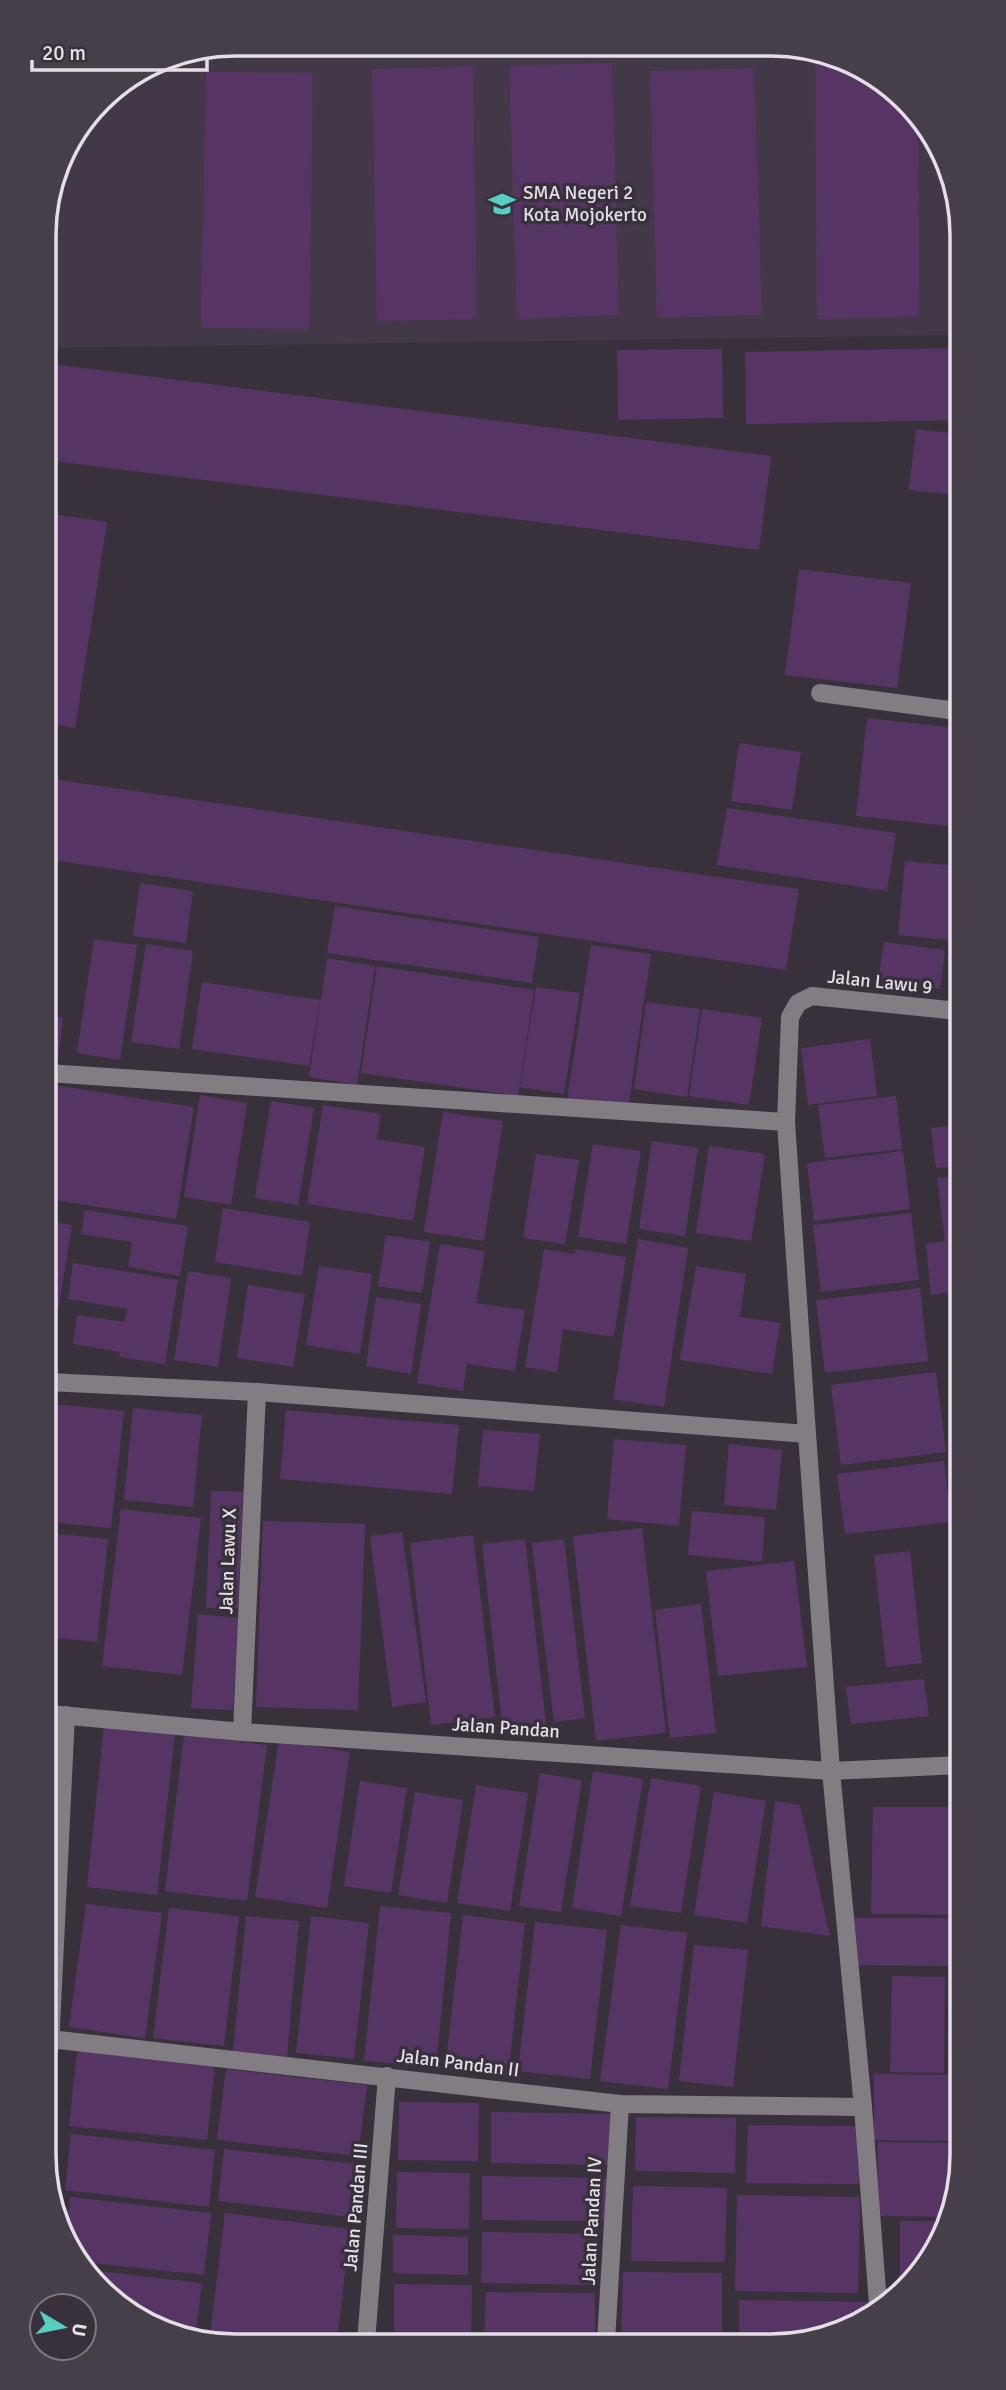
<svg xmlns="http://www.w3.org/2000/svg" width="1006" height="2390" font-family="Signika,sans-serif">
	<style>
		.built { fill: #433848 }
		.building { fill: #563565 }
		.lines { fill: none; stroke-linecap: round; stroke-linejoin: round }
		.minor { stroke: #817d83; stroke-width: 18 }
		.labels { text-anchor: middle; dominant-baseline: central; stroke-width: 7; stroke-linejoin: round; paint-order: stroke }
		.poi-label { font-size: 19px; fill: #e4dfe6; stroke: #38313b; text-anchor: start }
		.street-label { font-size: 19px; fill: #e4dfe6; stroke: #38313b }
		.rim { fill: none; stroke: #e4dfe6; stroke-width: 3.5 }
	</style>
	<rect width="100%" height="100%" fill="#38313b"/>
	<path class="built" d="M235 44 808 47 897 91 956 186V335L45 348 44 222 63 151 109 91 162 58Z"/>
	<g class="building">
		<path d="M815 51 897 91 918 124 919 317 817 319Z"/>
		<path d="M612 63 619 315 517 319 509 66Z"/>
		<path d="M473 66 477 319 377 321 372 69Z"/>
		<path d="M754 68 762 315 657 318 650 71Z"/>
		<path d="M206 72 313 73 309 329 201 328Z"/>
		<path d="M48 207 54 327H45L44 222Z"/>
		<path d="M956 348 957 420 746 424 745 352Z"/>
		<path d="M722 349 723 418 618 420 617 350Z"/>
		<path d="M45 363 771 456 759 550 45 460Z"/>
		<path d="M916 429 957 434V495L909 490Z"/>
		<path d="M45 513 107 522 75 728 46 723Z"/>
		<path d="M799 569 911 583 897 688 785 675Z"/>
		<path d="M867 718 957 728 958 827 856 816Z"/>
		<path d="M739 743 801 752 792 810 731 801Z"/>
		<path d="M46 778 799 889 786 970 46 859Z"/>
		<path d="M727 808 896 833 887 891 717 865Z"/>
		<path d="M905 861 958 866V941L898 935Z"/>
		<path d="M140 883 193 891 186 943 133 936Z"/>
		<path d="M335 906 539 937 532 983 327 953Z"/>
		<path d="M94 939 137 945 120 1060 77 1053Z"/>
		<path d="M884 942 945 950 940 989 878 982Z"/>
		<path d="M146 944 193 951 179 1049 131 1042Z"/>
		<path d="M591 945 651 954 628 1109 567 1100Z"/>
		<path d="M327 958 375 966 357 1085 309 1077Z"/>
		<path d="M377 966 534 990 518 1096 361 1073Z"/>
		<path d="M202 982 320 1000 309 1066 192 1049Z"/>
		<path d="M536 987 580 993 564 1094 520 1087Z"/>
		<path d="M646 1002 700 1009 687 1097 634 1089Z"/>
		<path d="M702 1009 762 1018 749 1105 689 1096Z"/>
		<path d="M47 1016 63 1018 58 1060 47 1059Z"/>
		<path d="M870 1039 877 1096 808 1105 801 1048Z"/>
		<path d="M47 1084 194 1107 176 1219 47 1199Z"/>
		<path d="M200 1095 247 1103 231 1205 184 1197Z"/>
		<path d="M896 1096 902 1149 825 1158 818 1105Z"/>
		<path d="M271 1101 314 1108 298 1205 255 1198Z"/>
		<path d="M323 1105 381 1114 377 1139 425 1147 413 1221 307 1204Z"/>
		<path d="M443 1112 503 1121 484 1241 424 1232Z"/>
		<path d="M959 1125V1166L936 1168 931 1128Z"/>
		<path d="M652 1141 698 1148 685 1236 639 1229Z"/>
		<path d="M593 1144 641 1151 626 1244 578 1237Z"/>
		<path d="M709 1146 765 1154 751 1241 696 1233Z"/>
		<path d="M903 1151 910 1209 814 1221 807 1163Z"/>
		<path d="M536 1154 579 1160 565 1244 523 1238Z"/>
		<path d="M959 1176V1291L931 1295 926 1244 945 1241 937 1178Z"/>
		<path d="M223 1208 310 1222 302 1276 215 1262Z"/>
		<path d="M85 1210 188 1226 180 1276 128 1267 132 1242 81 1234Z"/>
		<path d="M911 1213 919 1280 821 1292 813 1225Z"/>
		<path d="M47 1221 72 1225 50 1360 48 1359Z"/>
		<path d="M386 1235 430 1242 422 1293 378 1286Z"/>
		<path d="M638 1239 688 1248 664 1407 613 1399Z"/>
		<path d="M440 1244 485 1251 476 1303 525 1310 515 1371 467 1364 463 1391 417 1383Z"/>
		<path d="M544 1249 575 1254V1249L626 1257 614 1337 563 1329 557 1372 525 1367Z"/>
		<path d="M73 1263 178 1280 165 1364 119 1357 120 1352 73 1344 77 1315 125 1322 127 1309 68 1299Z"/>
		<path d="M319 1266 372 1274 360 1354 306 1345Z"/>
		<path d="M696 1266 746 1274 740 1317 780 1323 772 1374 680 1360Z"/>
		<path d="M188 1271 231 1278 218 1367 174 1360Z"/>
		<path d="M248 1285 305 1294 293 1367 237 1358Z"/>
		<path d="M920 1288 928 1361 825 1373 816 1300Z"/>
		<path d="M376 1297 421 1304 411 1374 366 1366Z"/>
		<path d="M936 1372 946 1452 841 1465 831 1385Z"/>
		<path d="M53 1404 124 1411 111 1528 48 1522V1453Z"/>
		<path d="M133 1408 202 1415 193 1507 124 1500Z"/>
		<path d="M286 1410 459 1425 452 1494 280 1479Z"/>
		<path d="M483 1430 540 1434 534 1491 478 1486Z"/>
		<path d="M960 1437V1480L952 1481 948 1439Z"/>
		<path d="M614 1439 686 1445 679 1526 607 1519Z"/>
		<path d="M729 1444 782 1450 776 1510 724 1505Z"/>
		<path d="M944 1461 951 1522 845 1534 837 1474Z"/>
		<path d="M211 1491 243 1492 238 1608H206Z"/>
		<path d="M121 1509 201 1518 182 1675 102 1666Z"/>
		<path d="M692 1511 765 1517 762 1562 688 1555Z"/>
		<path d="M263 1521 365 1524 358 1710 256 1707Z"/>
		<path d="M642 1528 666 1733 596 1741 573 1536Z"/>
		<path d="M402 1532 426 1702 392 1707 370 1536Z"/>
		<path d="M48 1533 108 1539 97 1642 48 1637Z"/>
		<path d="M473 1535 495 1717 431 1725 410 1543Z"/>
		<path d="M525 1539 546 1725 503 1731 482 1544Z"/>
		<path d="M564 1539 585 1718 554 1722 532 1543Z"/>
		<path d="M910 1551 922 1663 886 1667 874 1555Z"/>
		<path d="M794 1561 807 1667 718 1676 706 1571Z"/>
		<path d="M701 1604 716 1733 670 1738 655 1610Z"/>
		<path d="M198 1614 239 1618 233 1710 191 1708Z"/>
		<path d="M924 1679 929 1716 851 1724 846 1687Z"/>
		<path d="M104 1726 175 1733 157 1895 87 1887Z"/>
		<path d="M184 1735 267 1745 247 1901 165 1891Z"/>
		<path d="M279 1740 350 1752 327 1908 255 1897Z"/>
		<path d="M593 1771 643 1779 621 1916 572 1908Z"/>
		<path d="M540 1773 582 1780 561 1912 519 1906Z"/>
		<path d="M651 1778 701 1786 681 1913 630 1906Z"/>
		<path d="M360 1781 407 1788 391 1893 344 1886Z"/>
		<path d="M476 1785 528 1793 510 1911 457 1903Z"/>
		<path d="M415 1792 463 1800 447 1903 398 1895Z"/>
		<path d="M714 1792 766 1801 747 1923 694 1915Z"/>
		<path d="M775 1801 800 1805 830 1936 761 1926Z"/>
		<path d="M873 1807H961V1915L871 1914Z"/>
		<path d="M86 1904 162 1913 145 2038 69 2027Z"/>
		<path d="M380 1906 451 1913 436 2067 364 2061Z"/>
		<path d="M169 1908 239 1916 224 2046 153 2038Z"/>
		<path d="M463 1915 525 1923 508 2076 445 2069Z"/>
		<path d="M246 1916 299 1921 287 2057 233 2052Z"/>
		<path d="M311 1916 369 1923 354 2059 296 2053Z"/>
		<path d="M852 1918H961V1966L851 1965Z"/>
		<path d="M535 1922 607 1930 590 2079 518 2071Z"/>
		<path d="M621 1925 687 1933 668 2089 600 2081Z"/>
		<path d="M694 1945 748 1950 733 2087 679 2081Z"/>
		<path d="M892 1976 945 1977 944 2073 890 2072Z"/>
		<path d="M77 2051 215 2065 207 2140 69 2126Z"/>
		<path d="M226 2069 367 2085 358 2156 217 2140Z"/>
		<path d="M874 2074 962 2075V2141L874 2140Z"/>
		<path d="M399 2102 479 2103 478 2161 398 2160Z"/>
		<path d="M491 2112 612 2114 611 2165 491 2163Z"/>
		<path d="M636 2117 736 2118 735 2173 635 2171Z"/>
		<path d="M748 2125 859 2126V2184L746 2183Z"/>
		<path d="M71 2134 215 2150 209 2207 65 2190Z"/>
		<path d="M878 2142 962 2143V2167L950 2217 877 2216Z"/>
		<path d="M224 2149 356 2164 351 2217 218 2201Z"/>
		<path d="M397 2172 470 2173 469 2229 396 2228Z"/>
		<path d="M482 2176 607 2178V2221L482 2220Z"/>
		<path d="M633 2186 727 2188 725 2262 631 2261Z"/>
		<path d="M737 2195 860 2197 858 2293 735 2291Z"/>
		<path d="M70 2197 211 2213 204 2275 83 2262 66 2232Z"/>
		<path d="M225 2213 350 2229 337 2342 209 2343Z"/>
		<path d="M900 2221H949L948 2228 915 2281 900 2291Z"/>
		<path d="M482 2232 599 2234 598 2285 481 2283Z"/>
		<path d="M393 2235 468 2237V2275L393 2273Z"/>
		<path d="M88 2270 202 2283 195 2338H189L100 2291Z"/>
		<path d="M623 2272 722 2273V2340L621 2341Z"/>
		<path d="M394 2284 472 2285 471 2341 394 2340Z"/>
		<path d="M486 2292 595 2293V2341H484Z"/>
		<path d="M739 2300 871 2302V2308L820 2340H739Z"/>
	</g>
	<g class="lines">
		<g class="minor">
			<path d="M820 693 957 711"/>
			<path d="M47 1073 786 1122"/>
			<path d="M48 1382 257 1392 807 1434"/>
			<path d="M49 1714 242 1732 831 1771 961 1765"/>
			<path d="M242 1732 257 1392"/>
			<path d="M50 2039 620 2104 863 2107"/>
			<path d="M50 2047 66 1715"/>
			<path d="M878 2304 863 2107 831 1771 807 1434 786 1122 790 1017 798 1003 812 996 958 1011"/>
			<path d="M606 2341 620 2104"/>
			<path d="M366 2342 387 2076"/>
		</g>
	</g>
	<defs>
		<symbol id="school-bare" viewBox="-9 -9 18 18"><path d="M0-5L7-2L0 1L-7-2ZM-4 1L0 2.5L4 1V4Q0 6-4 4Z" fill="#57cec2" stroke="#38313b" stroke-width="2.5" paint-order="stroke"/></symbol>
	</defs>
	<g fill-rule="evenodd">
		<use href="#school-bare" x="483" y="185" width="38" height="38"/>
	</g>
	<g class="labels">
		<g class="poi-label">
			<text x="523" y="193">SMA Negeri 2<tspan x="523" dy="22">Kota Mojokerto</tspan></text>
		</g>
		<g class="street-label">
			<text transform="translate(880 982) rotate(6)">Jalan Lawu 9</text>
			<text transform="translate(228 1561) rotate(-88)">Jalan Lawu X</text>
			<text transform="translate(506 1728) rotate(4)">Jalan Pandan</text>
			<text transform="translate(458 2063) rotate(7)">Jalan Pandan II</text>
			<text transform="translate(356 2207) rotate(-85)">Jalan Pandan III</text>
			<text transform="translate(592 2221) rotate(-87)">Jalan Pandan IV</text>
		</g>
	</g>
	<path d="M0 0H1006V2390H0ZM235 56H771A179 179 0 0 1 950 235V2155A179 179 0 0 1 771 2334H235A179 179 0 0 1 56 2155V235A179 179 0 0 1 235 56Z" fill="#463f49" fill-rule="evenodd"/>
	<path class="rim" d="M235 56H771A179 179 0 0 1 950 235V2155A179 179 0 0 1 771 2334H235A179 179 0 0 1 56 2155V235A179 179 0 0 1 235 56Z"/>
	<g transform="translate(63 2327) rotate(100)"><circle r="33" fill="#38313b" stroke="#7d777f" stroke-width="2"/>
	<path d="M0-5L12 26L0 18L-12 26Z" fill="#57cec2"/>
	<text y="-10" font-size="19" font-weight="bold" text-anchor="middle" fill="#e4dfe6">U</text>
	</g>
	<path d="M32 60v10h175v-10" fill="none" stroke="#e4dfe6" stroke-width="3.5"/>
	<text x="42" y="60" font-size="21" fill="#e4dfe6" stroke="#38313b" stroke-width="5" paint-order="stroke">20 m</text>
</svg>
